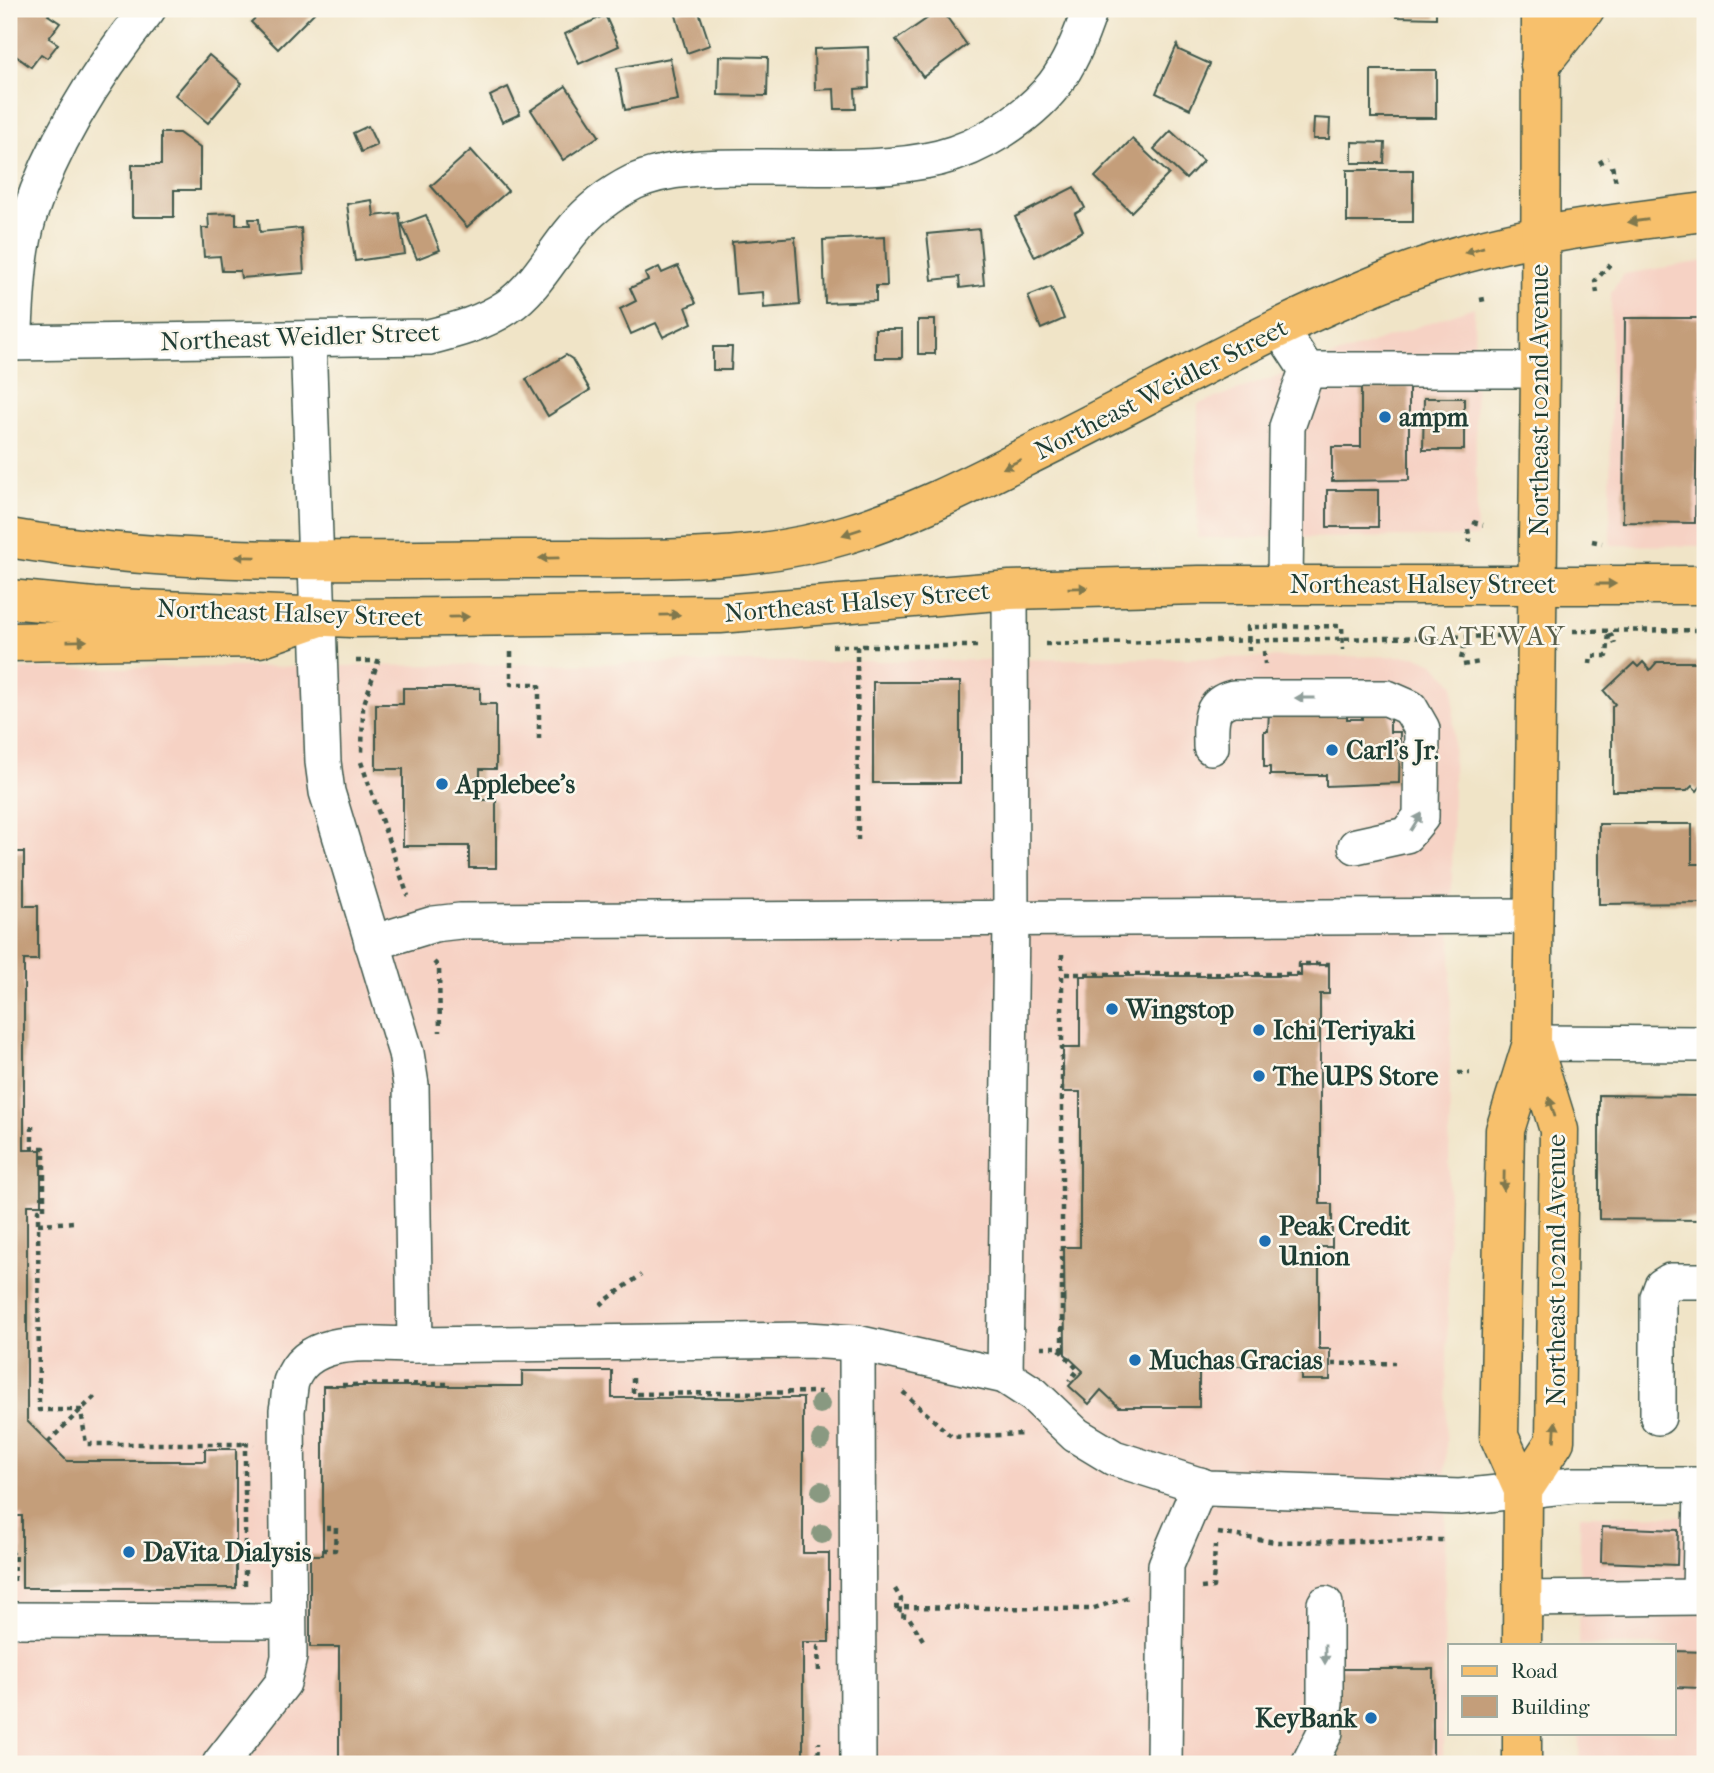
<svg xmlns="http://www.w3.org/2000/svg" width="1714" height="1773" font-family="'IM FELL French Canon',serif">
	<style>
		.built { fill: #f6d2c4 }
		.building { fill: #c49e7a }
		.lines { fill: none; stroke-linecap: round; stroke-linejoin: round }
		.minor-casing { stroke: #3e564a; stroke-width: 38 }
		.major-casing { stroke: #3e564a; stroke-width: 41 }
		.highway-casing { stroke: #3e564a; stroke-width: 41 }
		.path { stroke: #3e564a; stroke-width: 4.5; stroke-dasharray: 5 5; stroke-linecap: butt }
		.minor { stroke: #fff; stroke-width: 35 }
		.major { stroke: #f7c06c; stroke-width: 38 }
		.highway { stroke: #f7c06c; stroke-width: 38 }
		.tree { fill: #899981 }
		.oneway { fill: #80784d }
		.oneway2 { fill: #8f9e9a }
		.poi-dot { fill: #1f6fb2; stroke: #fbf7ec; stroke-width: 2.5 }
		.labels { text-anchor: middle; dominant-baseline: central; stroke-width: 5; stroke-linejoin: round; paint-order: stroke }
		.street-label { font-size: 26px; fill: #1f3d34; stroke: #fbf7ec }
		.poi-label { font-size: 26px; font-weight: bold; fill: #1f3d34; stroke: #fbf7ec; text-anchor: start }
		.neighbourhood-label { font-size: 28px; letter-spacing: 2px; fill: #595f4c; stroke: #fbf7ec }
	</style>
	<rect width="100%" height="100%" fill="#fbf7ec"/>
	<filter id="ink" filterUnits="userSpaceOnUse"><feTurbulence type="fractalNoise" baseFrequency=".0143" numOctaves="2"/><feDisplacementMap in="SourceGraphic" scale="14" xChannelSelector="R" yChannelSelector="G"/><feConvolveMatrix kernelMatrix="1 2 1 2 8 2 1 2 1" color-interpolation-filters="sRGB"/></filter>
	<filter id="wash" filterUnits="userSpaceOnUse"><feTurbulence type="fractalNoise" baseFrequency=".00686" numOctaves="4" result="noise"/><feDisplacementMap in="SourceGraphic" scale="28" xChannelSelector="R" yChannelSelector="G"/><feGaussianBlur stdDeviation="1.57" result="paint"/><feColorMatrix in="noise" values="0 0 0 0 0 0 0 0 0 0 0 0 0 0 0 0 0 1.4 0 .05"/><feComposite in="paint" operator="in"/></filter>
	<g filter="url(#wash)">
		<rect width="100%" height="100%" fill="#f0e4c7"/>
		<g class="built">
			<path d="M1705 261V546L1610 545 1611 292 1624 274Z"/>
			<path d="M1474 307 1477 537 1197 538 1198 404Z"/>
			<path d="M1415 656 1434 663 1454 685 1443 1764H9V669Z"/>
			<path d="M1580 1515 1705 1516V1764H1579V1733H1674V1645H1579Z"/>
		</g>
		<g id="blocks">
			<g class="building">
				<path d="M17 9H53L48 15 60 23 49 38 58 44 47 58 41 54 31 67 9 51V21Z"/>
				<path d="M265 9H310L314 13 278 49 251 22Z"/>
				<path d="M686 9H698L710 45 687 53 675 12Z"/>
				<path d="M941 9 967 45 923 77 896 40Z"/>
				<path d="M1397 9H1436V18L1397 17Z"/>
				<path d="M605 15 619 46 579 64 565 34Z"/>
				<path d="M1177 45 1179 50 1210 64 1190 109 1156 93Z"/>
				<path d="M868 47 869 88 855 89 856 109H835L834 89 815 90 814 49Z"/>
				<path d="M209 55 242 83 208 123 175 95Z"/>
				<path d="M719 56 768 57 767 96 718 95Z"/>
				<path d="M670 58 678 100 625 110 617 68Z"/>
				<rect x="1371" y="70" width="65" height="48"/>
				<path d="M566 86 599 136 563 160 531 110Z"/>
				<path d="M508 87 520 114 502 122 490 96Z"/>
				<path d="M1314 118 1330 119 1329 139H1313Z"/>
				<path d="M368 126 377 145 361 152 353 133Z"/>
				<path d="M1171 131 1203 161 1186 179 1154 149Z"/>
				<path d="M161 133H179L200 148V190H174V217H132V165H161Z"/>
				<path d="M1132 139 1169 174 1131 212 1095 177Z"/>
				<path d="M1352 142 1385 143 1384 163H1352Z"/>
				<path d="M471 150 508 191 467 227 431 186Z"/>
				<rect x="1347" y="170" width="66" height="52"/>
				<path d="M1074 187 1085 208 1075 214 1083 231 1035 257 1015 217Z"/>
				<path d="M372 200 374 216 399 213 405 254 355 261 347 204Z"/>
				<path d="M236 213V225H250L249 219H259L260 232 301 228 304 273 241 278 240 271H222L220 256 204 257 202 228H209L208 214Z"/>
				<path d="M426 215 440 250 417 259 402 224Z"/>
				<path d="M979 229 984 285 960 288 959 277 932 280 927 234Z"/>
				<path d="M795 237 800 305 764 308 763 292 736 294 732 242Z"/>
				<path d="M885 237 887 286H876V301L825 303 823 240Z"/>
				<path d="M678 266 696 303 686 307 692 323 663 337 656 323 631 334 620 309 636 301 630 288 648 280 645 274 659 267 662 273Z"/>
				<path d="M1051 287 1064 319 1041 329 1028 296Z"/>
				<path d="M1625 318H1699L1695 523 1623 522Z"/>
				<rect x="918" y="320" width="17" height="34"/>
				<rect x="875" y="329" width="27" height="29"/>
				<path d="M713 347H732L731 370H713Z"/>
				<path d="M566 355 572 359 590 390 548 416 526 379Z"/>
				<path d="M1361 387H1409V480L1332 481V447H1361Z"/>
				<path d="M1424 398H1464V450H1423Z"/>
				<rect x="1327" y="490" width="51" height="37"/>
				<path d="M1643 662 1650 670 1657 662H1705V790L1701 786 1697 791 1692 786 1687 791H1612V707L1615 704 1604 691 1634 663 1638 667Z"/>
				<rect x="873" y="682" width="87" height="101"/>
				<path d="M403 688H480V704H496V769H480V800H496V868H469V846H403V769H376V704H403Z"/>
				<path d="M1347 707V719H1362V710H1390V732H1400L1399 783 1326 786V775H1270V767H1264V731H1268L1269 711Z"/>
				<path d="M1599 824H1692V864H1705V903L1599 904Z"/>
				<path d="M9 852H24V906H38V960H24V1150H41V1205H27V1421L67 1461H205V1449H236V1588H22V1516H13L9 1511Z"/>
				<path d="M1301 965H1329V994H1320V1204H1332V1247H1319V1349H1330V1380H1301V1366H1199V1407H1119L1101 1390 1089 1404 1069 1386 1083 1371 1065 1354 1064 1247H1080V1092H1063V1048H1080V976H1301Z"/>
				<path d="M1599 1095 1705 1096V1220L1599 1219Z"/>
				<path d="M522 1371H612V1398H803V1553H829V1642H803V1764H339V1647H310V1555H323V1386H522Z"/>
				<path d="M1602 1527 1678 1530 1677 1565 1601 1562Z"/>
				<path d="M1674 1651 1705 1652 1701 1688 1674 1687Z"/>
				<path d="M1337 1669H1433V1764H1335V1742L1310 1732V1704Z"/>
			</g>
		</g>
	</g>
	<g filter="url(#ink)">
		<use href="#blocks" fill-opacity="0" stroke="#3e564a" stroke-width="2"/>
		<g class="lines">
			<defs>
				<g id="minor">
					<path d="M1280 329 1307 370 1287 427 1285 584"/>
					<path d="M9 343 429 337C457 330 483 323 507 307 535 288 551 256 572 231 589 210 610 194 634 182 669 166 717 167 754 167 814 166 880 172 939 158 980 148 1028 118 1054 85 1070 64 1082 34 1090 9"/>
					<path d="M14 343C17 301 17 257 29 216 53 141 99 70 148 9"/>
					<path d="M1307 370H1540"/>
					<path d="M1211 747C1211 725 1207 704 1233 698H1387L1410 708 1422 729 1421 817 1406 835 1356 846"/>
					<path d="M372 943 434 924 460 921 1534 916"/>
					<path d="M1532 1043 1705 1044"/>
					<path d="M857 1343 858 1764"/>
					<path d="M415 1345 807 1340 857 1343 1005 1376 1034 1395 1076 1435 1114 1458 1208 1488 1460 1497 1574 1485H1705"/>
					<path d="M1005 1376 1011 920 1010 590"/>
					<path d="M1658 1417V1297L1662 1286 1670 1281H1705"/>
					<path d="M1522 1599 1700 1597 1702 1485"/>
					<path d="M9 1620 288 1621"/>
					<path d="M1325 1704V1604"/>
					<path d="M220 1764 283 1683 289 1657 287 1410C289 1401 289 1391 291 1382 308 1333 375 1345 415 1345L411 1085 406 1053 327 792 323 762 308 340"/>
					<path d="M1164 1764 1166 1565 1200 1485"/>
					<path d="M1309 1764 1325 1732"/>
				</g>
				<g id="major">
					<path d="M1540 65 1585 9"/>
					<path d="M9 538C178 567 351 560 522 559 630 558 744 566 848 534 908 516 964 488 1019 460 1149 397 1275 322 1411 271 1506 236 1605 224 1705 212"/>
					<path d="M9 599 94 607 351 618 720 614 1010 590 1199 585H1705"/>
					<path d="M1523 1490 1555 1441 1559 1130 1532 1043"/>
					<path d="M1522 1645 1523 1490 1499 1436 1505 1130 1532 1043 1540 370 1541 9"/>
					<path d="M1522 1764V1733"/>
				</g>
				<path id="highway" d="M9 642 259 638 317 618"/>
			</defs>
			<use href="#minor" class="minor-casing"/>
			<use href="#major" class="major-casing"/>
			<use href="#highway" class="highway-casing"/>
			<g class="path">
				<path d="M1599 163 1608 158"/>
				<path d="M1612 166 1616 182"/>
				<path d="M1597 293 1595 281 1612 262"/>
				<path d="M1480 300 1485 299"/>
				<path d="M1473 522 1483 525"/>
				<path d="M1468 529 1470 542"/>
				<path d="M1592 541 1602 543"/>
				<path d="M1573 631 1705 630"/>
				<path d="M1610 633 1615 644"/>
				<path d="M1045 644 1502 636"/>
				<path d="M832 646H977"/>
				<path d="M857 646 858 840"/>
				<path d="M1249 651 1248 627 1342 626 1343 650"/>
				<path d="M1264 651 1265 664"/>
				<path d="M511 652V684H539V740"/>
				<path d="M1461 659 1464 647"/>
				<path d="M356 661H378L363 707 362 753"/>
				<path d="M1590 664 1591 656H1607L1609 632"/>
				<path d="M1463 665 1480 662"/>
				<path d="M361 762 408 896"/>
				<path d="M1062 954V974"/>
				<path d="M434 962 439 967 440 1032"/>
				<path d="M1458 1073H1470"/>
				<path d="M32 1126V1148H44V1210H38L39 1410H81L86 1444H245"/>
				<path d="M38 1224 75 1222"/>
				<path d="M604 1305 602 1303 641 1275"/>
				<path d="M1041 1347H1058L1078 1370 1069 1381"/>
				<path d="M1062 1351V974H1299V964H1332"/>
				<path d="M1332 1364 1395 1363"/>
				<path d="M633 1378V1394L821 1392"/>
				<path d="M342 1385 448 1384V1380"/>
				<path d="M903 1392 952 1437 1024 1434"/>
				<path d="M48 1442 96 1395"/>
				<path d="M1218 1533 1276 1542 1444 1540"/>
				<path d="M322 1550H335L336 1528H324"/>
				<path d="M9 1552H15L14 1583"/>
				<path d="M245 1585V1444L254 1445"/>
				<path d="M1201 1588 1213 1587 1215 1545"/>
				<path d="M895 1589 901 1599 899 1615 908 1616 923 1640"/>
				<path d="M894 1607 1091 1609 1132 1596"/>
				<path d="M819 1671 818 1647H821"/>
				<path d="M818 1764 819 1742"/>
			</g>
			<use href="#minor" class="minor"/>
			<use href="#major" class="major"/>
			<use href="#highway" class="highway"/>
		</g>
		<g class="tree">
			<circle cx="820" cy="1404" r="10"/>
			<circle cx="821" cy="1440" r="10"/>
			<circle cx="821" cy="1491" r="10"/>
			<circle cx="822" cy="1534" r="10"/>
		</g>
		<defs><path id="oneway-solid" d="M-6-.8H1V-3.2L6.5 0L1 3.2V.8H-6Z" transform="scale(1.75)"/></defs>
		<g class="oneway">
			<use href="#oneway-solid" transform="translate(1638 221) rotate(172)"/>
			<use href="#oneway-solid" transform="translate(1474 250) rotate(163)"/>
			<use href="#oneway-solid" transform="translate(1012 464) rotate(154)"/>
			<use href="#oneway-solid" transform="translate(852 532) rotate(162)"/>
			<use href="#oneway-solid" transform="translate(246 557) rotate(-179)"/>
			<use href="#oneway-solid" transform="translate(549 558) rotate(179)"/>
			<use href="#oneway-solid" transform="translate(1606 584)"/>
			<use href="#oneway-solid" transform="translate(1078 588) rotate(-1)"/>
			<use href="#oneway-solid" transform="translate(670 615) rotate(-1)"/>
			<use href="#oneway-solid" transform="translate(459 617) rotate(-1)"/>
			<use href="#oneway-solid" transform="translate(77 641) rotate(-1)"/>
			<use href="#oneway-solid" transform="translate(1552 1107) rotate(-107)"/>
			<use href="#oneway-solid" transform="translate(1504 1181) rotate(91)"/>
			<use href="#oneway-solid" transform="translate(1555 1431) rotate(-86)"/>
		</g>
		<g class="oneway2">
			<use href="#oneway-solid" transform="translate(1305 698) rotate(-180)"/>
			<use href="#oneway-solid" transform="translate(1416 822) rotate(-58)"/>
			<use href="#oneway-solid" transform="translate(1325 1654) rotate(90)"/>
		</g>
	</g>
	<g class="poi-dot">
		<circle cx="1385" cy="417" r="7"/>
		<circle cx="1332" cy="750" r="7"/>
		<circle cx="442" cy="784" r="7"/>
		<circle cx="1112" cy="1009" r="7"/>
		<circle cx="1259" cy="1030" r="7"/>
		<circle cx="1259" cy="1076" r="7"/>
		<circle cx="1265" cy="1241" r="7"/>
		<circle cx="1135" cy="1360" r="7"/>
		<circle cx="129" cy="1552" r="7"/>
		<circle cx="1371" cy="1718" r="7"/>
	</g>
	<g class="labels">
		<g class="street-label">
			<text transform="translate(300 337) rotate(-2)">Northeast Weidler Street</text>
			<text transform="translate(1161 389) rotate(-27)">Northeast Weidler Street</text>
			<text transform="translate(1539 400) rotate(-90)">Northeast 102nd Avenue</text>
			<text x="1423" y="584">Northeast Halsey Street</text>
			<text transform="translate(857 602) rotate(-5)">Northeast Halsey Street</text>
			<text transform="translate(290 613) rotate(2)">Northeast Halsey Street</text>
			<text transform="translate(1556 1270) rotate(-90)">Northeast 102nd Avenue</text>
		</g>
		<g class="poi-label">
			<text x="1399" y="417">ampm</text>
			<text x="1346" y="750">Carl's Jr.</text>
			<text x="456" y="784">Applebee's</text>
			<text x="1126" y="1009">Wingstop</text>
			<text x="1273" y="1030">Ichi Teriyaki</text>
			<text x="1273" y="1076">The UPS Store</text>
			<text x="1279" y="1226">Peak Credit<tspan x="1279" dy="30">Union</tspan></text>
			<text x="1149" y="1360">Muchas Gracias</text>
			<text x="143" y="1552">DaVita Dialysis</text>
			<text x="1357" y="1718" text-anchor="end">KeyBank</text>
		</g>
		<g class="neighbourhood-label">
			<text x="1492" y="635">GATEWAY</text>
		</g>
	</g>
	<rect width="1714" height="1773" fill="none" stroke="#fbf7ec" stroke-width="35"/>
	<rect x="1448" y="1644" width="228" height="91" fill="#fbf7ec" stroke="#a3ada2" stroke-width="2"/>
	<rect x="1462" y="1666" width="35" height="10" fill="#f7c06c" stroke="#a3ada2" stroke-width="2"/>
	<text x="1511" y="1678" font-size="21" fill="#1f3d34">Road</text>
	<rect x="1462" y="1696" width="35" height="21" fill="#c49e7a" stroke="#a3ada2" stroke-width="2"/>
	<text x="1511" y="1714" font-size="21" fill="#1f3d34">Building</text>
</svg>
